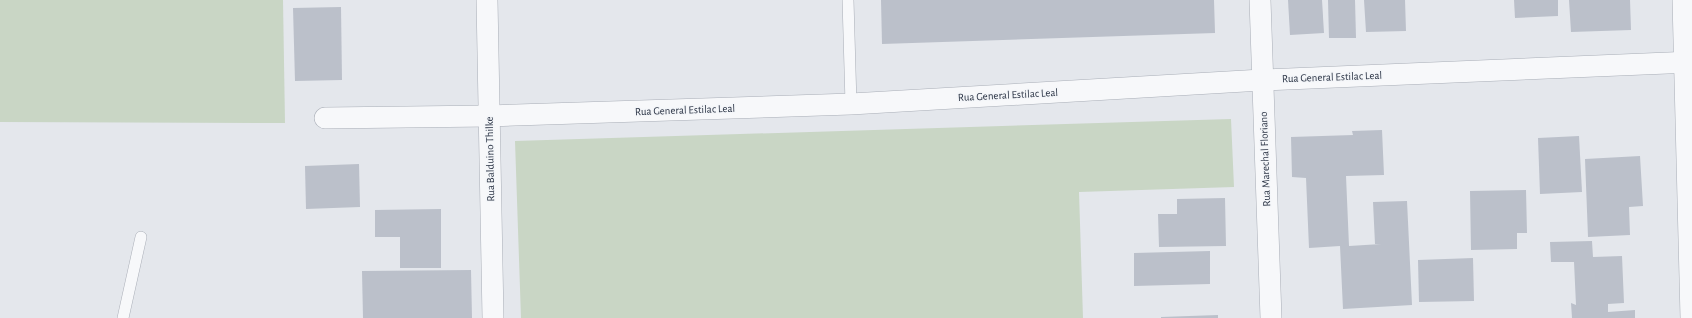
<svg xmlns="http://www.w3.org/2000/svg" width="1692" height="318" font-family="'Alegreya Sans',sans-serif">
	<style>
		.green { fill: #c9d6c5 }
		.building { fill: #bbc0ca }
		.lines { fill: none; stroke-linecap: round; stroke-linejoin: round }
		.service-casing { stroke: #a9aeb7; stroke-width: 12 }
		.minor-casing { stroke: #a9aeb7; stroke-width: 22 }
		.service { stroke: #f7f8fa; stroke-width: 11 }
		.minor { stroke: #f7f8fa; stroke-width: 21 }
		.labels { text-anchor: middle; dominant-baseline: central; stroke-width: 3; stroke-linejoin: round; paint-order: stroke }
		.street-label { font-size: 11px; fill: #2b3445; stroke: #f4f6f9 }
	</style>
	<rect width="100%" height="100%" fill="#e4e7ec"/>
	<g class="green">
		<path d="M0 0H283L285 123 0 122Z"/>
		<path d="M1231 119 1234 187 1079 192 1083 318H521L515 141Z"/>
	</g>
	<g class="building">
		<path d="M881 0H1214L1215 33 882 44Z"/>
		<path d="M1288 0H1322L1324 33 1290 35Z"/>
		<path d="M1328 0H1355L1356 38H1329Z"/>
		<path d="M1364 0H1405L1406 31 1366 32Z"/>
		<path d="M1514 0H1558V16L1515 18Z"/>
		<path d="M1569 0H1630L1631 30 1571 32Z"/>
		<path d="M341 7 342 80 295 81 293 8Z"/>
		<path d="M1382 130 1384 175 1346 176 1349 246 1381 244H1375L1373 202 1407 201 1412 305 1343 309 1340 246 1309 248 1306 178 1292 177 1291 137 1353 135 1352 131Z"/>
		<path d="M1579 136 1582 192 1540 194 1538 138Z"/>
		<path d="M1640 156 1643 206 1629 207 1630 235 1588 237 1585 159Z"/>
		<path d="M359 164 360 207 306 209 305 166Z"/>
		<path d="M1526 190 1527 233H1517V249L1471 250 1470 191Z"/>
		<path d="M1225 198 1226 246 1159 247 1158 214H1177V199Z"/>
		<path d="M441 209V268H400V237H375V210Z"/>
		<path d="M1592 241 1593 257 1622 256 1624 303 1608 304V312L1635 310V318H1572L1571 303 1576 305 1574 262H1551L1550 242Z"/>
		<path d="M1210 251V284L1134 286V253Z"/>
		<path d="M1473 258 1474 301 1419 302 1418 260Z"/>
		<path d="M471 270 472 318H363L362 271Z"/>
		<path d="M1218 315V318H1161V317Z"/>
	</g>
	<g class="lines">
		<defs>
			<g id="service">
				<path d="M848 0 851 104"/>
				<path d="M123 318 141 237"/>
			</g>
			<g id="minor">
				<path d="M487 0 493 318"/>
				<path d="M1260 0 1271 318"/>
				<path d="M1683 0 1691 318"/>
				<path d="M325 118 489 116 851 104 1262 80 1692 62"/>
			</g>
		</defs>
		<use href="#service" class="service-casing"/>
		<use href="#minor" class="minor-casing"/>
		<use href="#service" class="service"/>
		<use href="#minor" class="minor"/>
	</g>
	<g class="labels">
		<g class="street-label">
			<text transform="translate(1332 77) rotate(-2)">Rua General Estilac Leal</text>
			<text transform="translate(1008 95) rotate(-3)">Rua General Estilac Leal</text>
			<text transform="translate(685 110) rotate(-2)">Rua General Estilac Leal</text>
			<text transform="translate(490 159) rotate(-91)">Rua Balduino Thilke</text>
			<text transform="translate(1265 159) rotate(-92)">Rua Marechal Floriano</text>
		</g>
	</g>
</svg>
